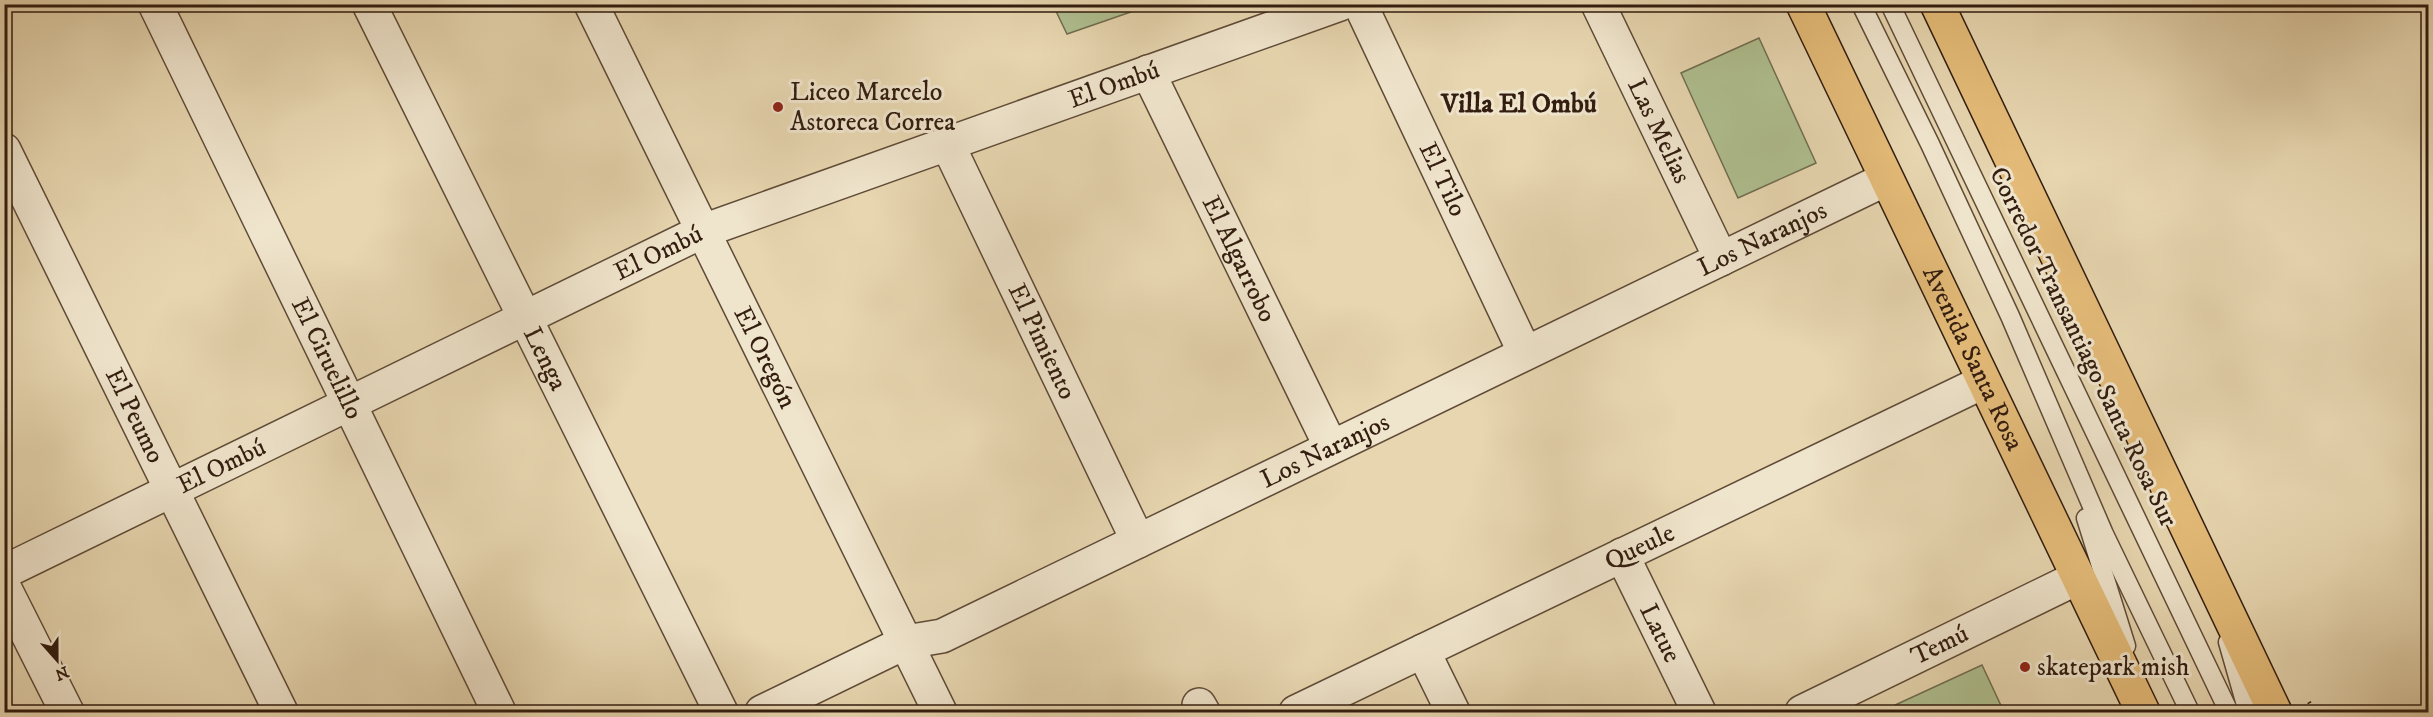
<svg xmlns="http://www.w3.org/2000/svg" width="2433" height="717" font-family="'IM FELL DW Pica',serif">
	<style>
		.park { fill: #afbf90; stroke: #706e50; stroke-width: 1.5 }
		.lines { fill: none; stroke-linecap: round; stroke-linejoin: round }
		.service-casing { stroke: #5f4b37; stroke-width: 21 }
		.minor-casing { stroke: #5f4b37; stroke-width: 36 }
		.tertiary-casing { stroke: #5f4b37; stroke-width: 36 }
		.primary-casing { stroke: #321d0f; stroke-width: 36 }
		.path { stroke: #321d0f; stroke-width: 4; stroke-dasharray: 1.5 3; stroke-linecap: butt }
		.service { stroke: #efe4cc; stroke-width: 18 }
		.minor { stroke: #efe4cc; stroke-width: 33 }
		.tertiary { stroke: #efe4cc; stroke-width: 33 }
		.primary { stroke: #e4bb78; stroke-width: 33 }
		.poi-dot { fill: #8f2418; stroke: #efe4cc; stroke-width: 2 }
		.labels { text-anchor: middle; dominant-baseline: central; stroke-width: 6; stroke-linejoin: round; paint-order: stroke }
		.street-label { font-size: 26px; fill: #321d0f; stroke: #efe4cc }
		.poi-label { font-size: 26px; fill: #321d0f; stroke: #efe4cc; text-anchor: start }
		.neighbourhood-label { font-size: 27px; font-weight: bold; fill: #321d0f; stroke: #efe4cc }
	</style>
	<rect width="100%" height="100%" fill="#e7d6b0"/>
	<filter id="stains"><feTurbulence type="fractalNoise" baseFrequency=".00333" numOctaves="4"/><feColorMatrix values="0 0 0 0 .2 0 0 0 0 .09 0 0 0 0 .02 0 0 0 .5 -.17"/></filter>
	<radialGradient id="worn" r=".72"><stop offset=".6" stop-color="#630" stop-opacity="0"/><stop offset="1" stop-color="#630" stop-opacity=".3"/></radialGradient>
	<g class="park">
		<path d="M1053 5H1151L1067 34Z"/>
		<path d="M1759 38 1816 163 1738 198 1681 73Z"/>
		<path d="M1982 665 2004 712H1880Z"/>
	</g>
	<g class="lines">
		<defs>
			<g id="service">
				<path d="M1861 4 1930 144 2010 316 2104 534 2190 712"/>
				<path d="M1890 4 2229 712"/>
				<path d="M2086 518 2126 646"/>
				<path d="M2228 642 2248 712"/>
			</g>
			<g id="minor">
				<path id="s1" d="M155 4 499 712"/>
				<path id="s2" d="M369 4 721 712"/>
				<path id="s3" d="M591 4 940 712"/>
				<path id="s4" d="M1360 4 1525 353"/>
				<path id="s5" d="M1598 4 1721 259"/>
				<path id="s6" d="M1148 72 1331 447"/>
				<path id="s7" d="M947 143 1138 541"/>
				<path id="s8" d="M4 150 281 712"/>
				<path id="s9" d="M1622 555 1699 712"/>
				<path d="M4 587 67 712"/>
				<path d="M1423 651 1453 712"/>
				<path d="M1199 705 1203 712"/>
				<path id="s10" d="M762 712 906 642 942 636 1886 179"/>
				<path id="s11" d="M1296 712 1983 382"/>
				<path id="s12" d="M1802 712 2077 578"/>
			</g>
			<g id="tertiary">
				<path id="s13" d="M4 572 703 231 1340 4"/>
			</g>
			<g id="primary">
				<path id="s14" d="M1803 4 2143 712"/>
				<path d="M1937 4 2275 712"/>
			</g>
		</defs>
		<use href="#service" class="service-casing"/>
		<use href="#minor" class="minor-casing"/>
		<use href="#tertiary" class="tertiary-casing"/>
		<use href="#primary" class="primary-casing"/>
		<path class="path" d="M2309 702 2314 712"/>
		<use href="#service" class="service"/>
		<use href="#minor" class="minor"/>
		<use href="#tertiary" class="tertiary"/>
		<use href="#primary" class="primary"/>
	</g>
	<g class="poi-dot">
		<circle cx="778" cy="107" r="6"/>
		<circle cx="2025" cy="667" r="6"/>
	</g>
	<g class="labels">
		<g class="street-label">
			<text stroke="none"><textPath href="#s13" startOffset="1214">El Ombú</textPath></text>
			<text stroke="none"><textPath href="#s5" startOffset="141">Las Melias</textPath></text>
			<text stroke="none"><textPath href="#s4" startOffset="194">El Tilo</textPath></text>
			<text stroke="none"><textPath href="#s10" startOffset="1108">Los Naranjos</textPath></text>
			<text stroke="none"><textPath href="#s13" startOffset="728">El Ombú</textPath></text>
			<text stroke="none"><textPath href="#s6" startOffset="208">El Algarrobo</textPath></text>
			<text stroke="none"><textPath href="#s7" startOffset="220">El Pimiento</textPath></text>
			<text transform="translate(2083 347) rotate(64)">Corredor Transantiago Santa Rosa Sur</text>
			<text stroke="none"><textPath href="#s1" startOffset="394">El Ciruelillo</textPath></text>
			<text stroke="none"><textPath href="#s2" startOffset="396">Lenga</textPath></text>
			<text stroke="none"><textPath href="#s3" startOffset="394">El Oregón</textPath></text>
			<text stroke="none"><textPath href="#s14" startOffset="393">Avenida Santa Rosa</textPath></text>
			<text stroke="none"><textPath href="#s8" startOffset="296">El Peumo</textPath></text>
			<text stroke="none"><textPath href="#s10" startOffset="622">Los Naranjos</textPath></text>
			<text stroke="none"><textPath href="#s13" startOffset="242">El Ombú</textPath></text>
			<text stroke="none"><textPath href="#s11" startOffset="381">Queule</textPath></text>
			<text stroke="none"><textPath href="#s9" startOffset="87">Latue</textPath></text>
			<text stroke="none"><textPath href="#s12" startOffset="153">Temú</textPath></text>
		</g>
		<g class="poi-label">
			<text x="790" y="92">Liceo Marcelo<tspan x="790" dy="30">Astoreca Correa</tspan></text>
			<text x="2037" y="667">skatepark mish</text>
		</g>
		<g class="neighbourhood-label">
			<text x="1519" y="104">Villa El Ombú</text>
		</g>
	</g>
	<rect width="2433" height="717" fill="none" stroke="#e7d6b0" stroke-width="24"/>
	<rect x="6" y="6" width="2421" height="705" fill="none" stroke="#321d0f" stroke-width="3"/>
	<rect x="12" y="12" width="2409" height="693" fill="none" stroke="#321d0f" stroke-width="1.5"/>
	<g transform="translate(57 660) rotate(159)" stroke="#efe4cc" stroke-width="4.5" paint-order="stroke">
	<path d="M0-4.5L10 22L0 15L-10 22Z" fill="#321d0f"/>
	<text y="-9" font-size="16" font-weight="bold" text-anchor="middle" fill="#321d0f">N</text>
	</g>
	<rect width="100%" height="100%" filter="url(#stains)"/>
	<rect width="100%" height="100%" fill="url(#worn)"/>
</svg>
